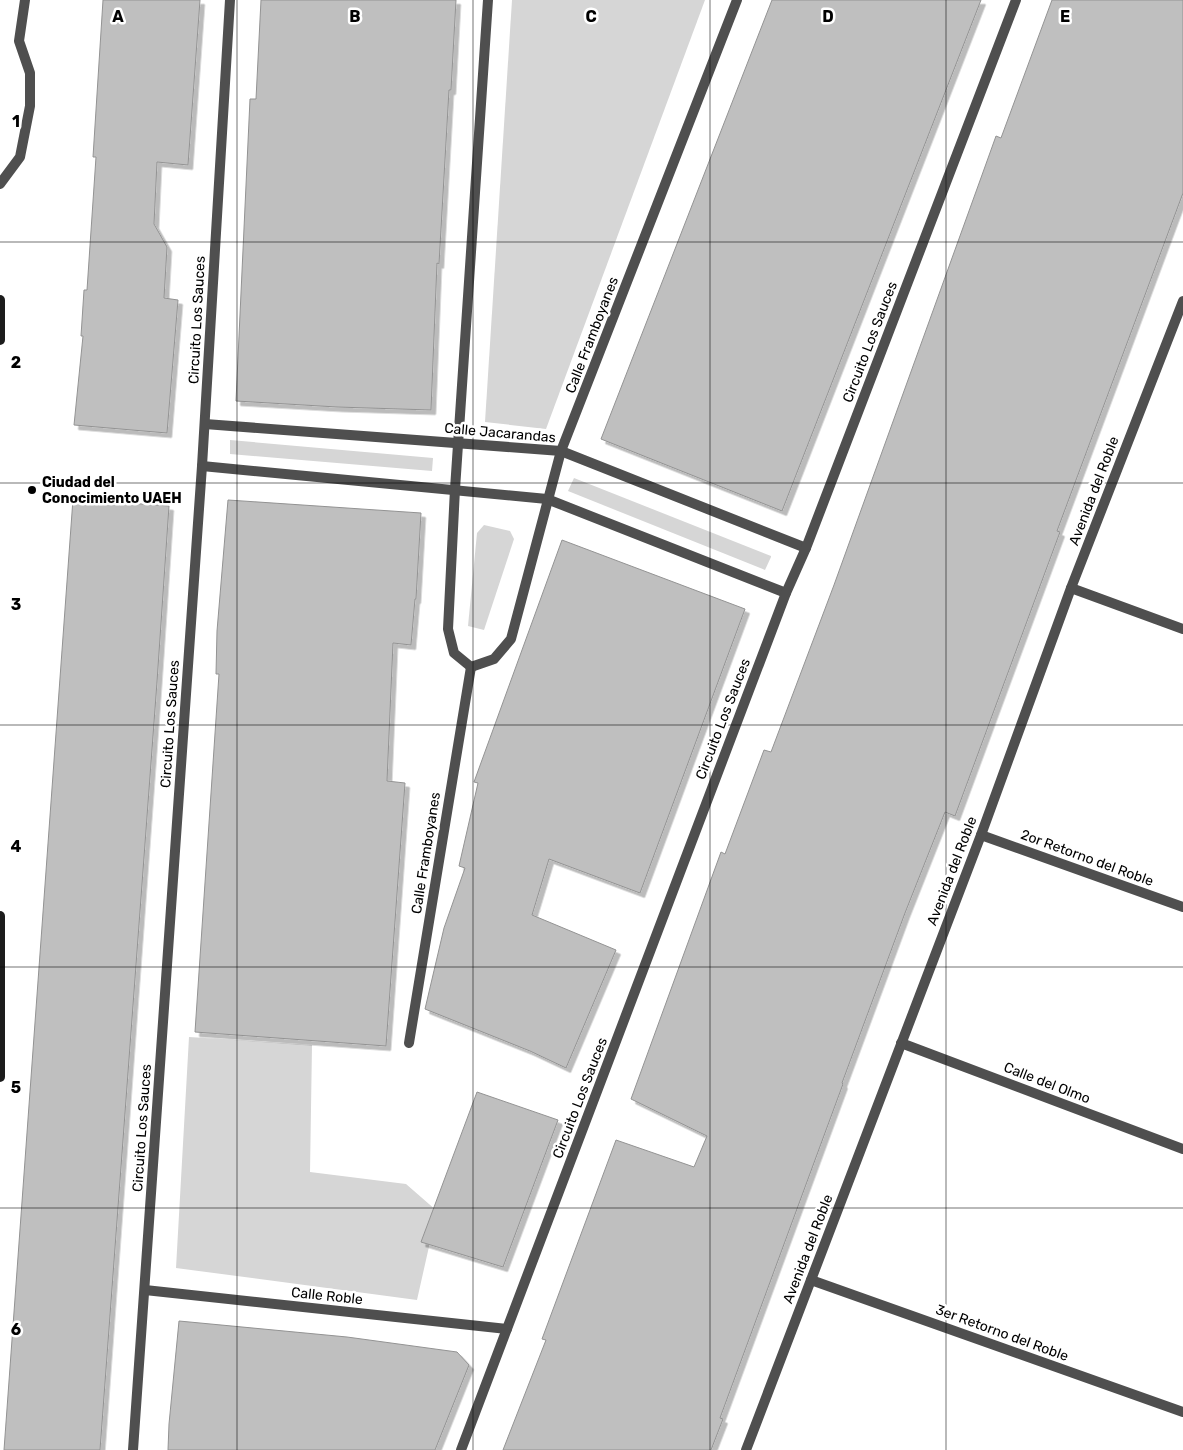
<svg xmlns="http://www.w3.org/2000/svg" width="1183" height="1450" font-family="Rubik,sans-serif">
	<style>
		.green { fill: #d6d6d6 }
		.building { fill: #bfbfbf; stroke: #939393; filter: url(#shadow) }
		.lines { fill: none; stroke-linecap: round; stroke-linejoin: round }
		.lane { stroke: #4f4f4f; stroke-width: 10 }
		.street { stroke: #4f4f4f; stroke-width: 10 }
		.secondary { stroke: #1c1c1c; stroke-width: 10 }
		.grid { fill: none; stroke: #000; stroke-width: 1; stroke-opacity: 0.55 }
		.poi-dot { fill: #000; stroke: #fff; stroke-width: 2 }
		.labels { text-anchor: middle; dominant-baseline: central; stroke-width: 5; stroke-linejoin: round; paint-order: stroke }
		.street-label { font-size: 14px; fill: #000; stroke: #fff }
		.poi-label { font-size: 14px; font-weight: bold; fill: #000; stroke: #fff; text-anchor: start }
		.grid-label { font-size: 16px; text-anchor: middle; font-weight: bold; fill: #000; stroke: #fff; stroke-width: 5; stroke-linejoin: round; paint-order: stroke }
	</style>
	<defs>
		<filter id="shadow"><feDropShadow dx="4.5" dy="4.5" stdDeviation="0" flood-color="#0004"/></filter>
	</defs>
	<rect width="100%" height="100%" fill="#fff"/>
	<g class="green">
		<path d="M512 0H705L546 429 485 422Z"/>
		<path d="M230 440 433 458 432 471 230 454Z"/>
		<path d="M574 478 771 556V557L765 570 568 491Z"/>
		<path d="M484 525 510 531 514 539 484 630 468 626 477 533Z"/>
		<path d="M189 1037 312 1045 310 1172 406 1184 437 1211 417 1300 176 1268Z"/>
	</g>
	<g class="building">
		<path d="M103 0H200L188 165 157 162 154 224 167 247 164 298 178 300 167 433 74 425 83 336H81L84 290H87L96 157H93Z"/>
		<path d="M261 0H456L451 90H449L439 264 437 263 431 410 337 407 236 401 250 99H256Z"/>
		<path d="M772 0H981L782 511 601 439Z"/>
		<path d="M1052 0H1183V193L1057 531 1060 532 955 816 945 812 905 913 842 1083 843 1084 720 1418 723 1419 711 1450H503L546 1340 542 1339 616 1140 694 1167 707 1136 631 1099 721 852 725 854 764 750 771 752 834 585 982 175 996 136 1001 138Z"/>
		<path d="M73 499 169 506 157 682 100 1450H4Z"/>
		<path d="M228 500 421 513 416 599H415L411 645 393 643 387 781 405 783 386 1046 195 1032 219 674H216L217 631Z"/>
		<path d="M562 540 745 609 640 893 549 859 532 915 616 950 566 1068 530 1051 425 1009 444 928 465 868 459 866 478 783 474 782Z"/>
		<path d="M477 1092 558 1120 503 1267 421 1242Z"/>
		<path d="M179 1321 347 1337 457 1352 469 1365 435 1450H168L169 1424Z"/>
	</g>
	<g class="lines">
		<path class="lane" d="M0 184 20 157 30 106V73L19 41 25 0"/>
		<g class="street">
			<path d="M205 424 561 451 806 548"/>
			<path d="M202 466 547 499 786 593"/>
			<path d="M1071 588 1183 629"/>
			<path d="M471 667 494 659 511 639 561 451 737 0"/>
			<path d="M471 667 454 653 448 629 455 489 488 0"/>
			<path d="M981 835 1183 907"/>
			<path d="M409 1043 471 667"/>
			<path d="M901 1043 1183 1149"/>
			<path d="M811 1280 1183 1412"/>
			<path d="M145 1290 507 1329"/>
			<path d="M133 1450 202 466 230 0"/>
			<path d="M461 1450 786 593 806 548 1016 0"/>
			<path d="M746 1450 981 835 1071 588 1183 301"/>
		</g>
		<g class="secondary">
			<path d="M0 300V340"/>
			<path d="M0 916V1077"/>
		</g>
	</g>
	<path class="grid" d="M237 0V1450M473 0V1450M710 0V1450M946 0V1450M0 242H1183M0 483H1183M0 725H1183M0 967H1183M0 1208H1183"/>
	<circle class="poi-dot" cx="32" cy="490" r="5"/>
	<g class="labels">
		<g class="street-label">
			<text transform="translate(197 320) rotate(-87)">Circuito Los Sauces</text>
			<text transform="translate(592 335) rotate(-69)">Calle Framboyanes</text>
			<text transform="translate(870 342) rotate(-69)">Circuito Los Sauces</text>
			<text transform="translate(500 433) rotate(5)">Calle Jacarandas</text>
			<text transform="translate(1094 491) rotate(-69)">Avenida del Roble</text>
			<text transform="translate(723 719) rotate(-69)">Circuito Los Sauces</text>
			<text transform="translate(170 724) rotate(-86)">Circuito Los Sauces</text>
			<text transform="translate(426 853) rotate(-81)">Calle Framboyanes</text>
			<text transform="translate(1087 858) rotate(20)">2or Retorno del Roble</text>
			<text transform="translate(952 871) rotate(-69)">Avenida del Roble</text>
			<text transform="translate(1047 1083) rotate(21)">Calle del Olmo</text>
			<text transform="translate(580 1098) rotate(-69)">Circuito Los Sauces</text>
			<text transform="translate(142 1128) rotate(-86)">Circuito Los Sauces</text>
			<text transform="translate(808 1249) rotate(-69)">Avenida del Roble</text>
			<text transform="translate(327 1296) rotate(6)">Calle Roble</text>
			<text transform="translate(1002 1333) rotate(20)">3er Retorno del Roble</text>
		</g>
		<g class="poi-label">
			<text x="42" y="482">Ciudad del<tspan x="42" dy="16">Conocimiento UAEH</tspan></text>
		</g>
	</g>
	<g class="grid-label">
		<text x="118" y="22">A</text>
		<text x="355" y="22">B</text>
		<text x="591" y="22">C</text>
		<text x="828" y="22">D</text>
		<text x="1065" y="22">E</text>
		<text x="16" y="127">1</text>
		<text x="16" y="368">2</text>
		<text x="16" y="610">3</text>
		<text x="16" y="852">4</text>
		<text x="16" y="1093">5</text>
		<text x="16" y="1335">6</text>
	</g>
</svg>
